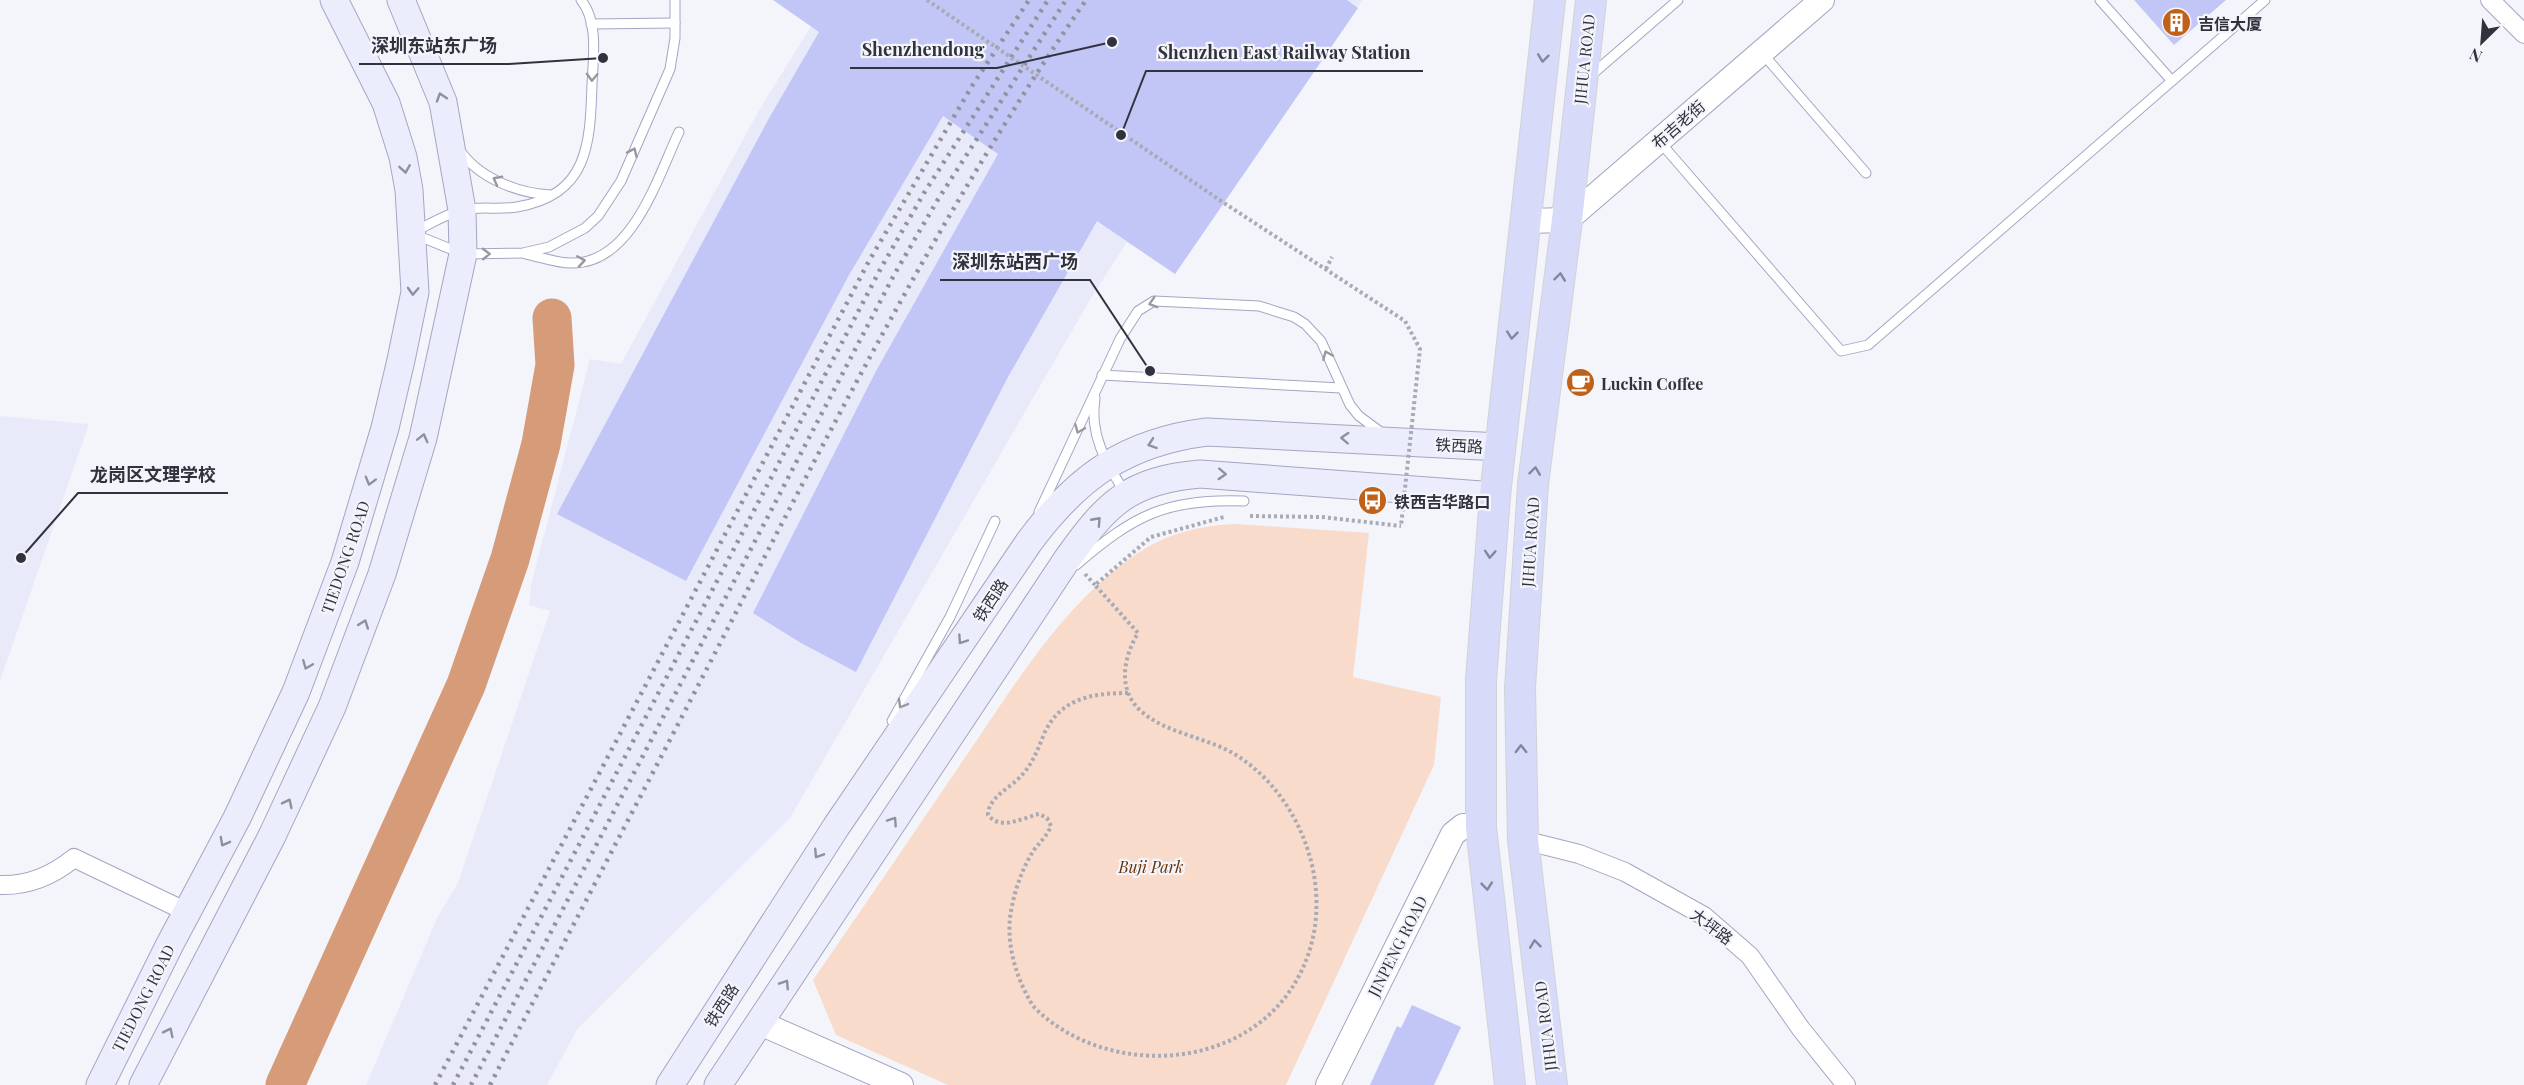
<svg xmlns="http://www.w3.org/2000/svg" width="2524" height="1085" font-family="'Playfair Display','Noto Sans SC',serif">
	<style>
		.built { fill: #e8eaf9 }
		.green { fill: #f8dbcb }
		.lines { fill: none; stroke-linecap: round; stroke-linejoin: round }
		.river { stroke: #d69b78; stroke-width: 39 }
		.building { fill: #c1c6f7 }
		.service-casing { stroke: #a3a6c2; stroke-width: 11 }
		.minor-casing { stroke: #a3a6c2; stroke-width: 20 }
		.tertiary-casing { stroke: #a3a6c2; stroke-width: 26 }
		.secondary-casing { stroke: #a3a6c2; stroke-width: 29 }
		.primary-casing { stroke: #d2d2d5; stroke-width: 32 }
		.path { stroke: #a9aab3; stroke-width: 4; stroke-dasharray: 3 3; stroke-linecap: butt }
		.service { stroke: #fff; stroke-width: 9 }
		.minor { stroke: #fff; stroke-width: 18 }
		.tertiary { stroke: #fff; stroke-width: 24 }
		.secondary { stroke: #ebedfc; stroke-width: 27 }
		.primary { stroke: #d7daf9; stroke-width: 30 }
		.rail { stroke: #91929b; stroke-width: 4.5; stroke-dasharray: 3 6; stroke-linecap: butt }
		.path-bridge { stroke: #a9aab3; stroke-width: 4; stroke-dasharray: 3 3; stroke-linecap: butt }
		.oneway { stroke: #84869c }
		.oneway2 { stroke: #98989e }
		.oneway3 { stroke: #8e909d }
		.labels { text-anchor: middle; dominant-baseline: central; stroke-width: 4.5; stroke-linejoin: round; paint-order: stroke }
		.poi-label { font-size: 16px; font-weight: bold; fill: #31323e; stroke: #f4f5fb; text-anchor: start }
		.street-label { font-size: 16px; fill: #31323e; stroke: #f4f5fb }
		.park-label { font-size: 16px; font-style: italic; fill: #662f04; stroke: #f4f5fb }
		.leader { fill: none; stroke: #31323e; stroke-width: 2 }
		.callout-dot { fill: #31323e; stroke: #f4f5fb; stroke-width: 2 }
		.callout-label { font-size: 18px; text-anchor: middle; font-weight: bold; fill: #31323e; stroke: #f4f5fb; stroke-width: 4.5; stroke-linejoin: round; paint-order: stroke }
	</style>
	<rect width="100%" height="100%" fill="#f4f5fb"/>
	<g class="built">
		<path d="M773 0H1363L1175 274 1127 242 1091 298 790 818 578 1028 547 1085H366L438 916 458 883 550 611 529 605 531 585 590 359 621 364 758 112 811 26Z"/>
		<path d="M0 416 89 424 0 681Z"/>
	</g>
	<path class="green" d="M1237 524 1369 533 1353 677 1441 697 1434 765 1286 1085H948L836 1035 813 980C864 906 914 833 964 759 1015 685 1062 604 1138 553 1168 533 1202 525 1237 524Z"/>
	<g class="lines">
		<path class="river" d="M285 1085 466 685 510 559 541 444 555 365 552 318"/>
	</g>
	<g class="building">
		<path d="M773 0H1347L1358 8 1175 274 1097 221 1008 377 856 672 801 643 753 613 876 371 998 154 943 116 849 275 686 581 557 514 768 120 819 32Z"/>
		<path d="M2134 0H2226L2174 45Z"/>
		<path d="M1412 1005 1461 1027 1434 1085H1370L1397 1026 1401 1028Z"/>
	</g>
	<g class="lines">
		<defs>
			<g id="service">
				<path d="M2100 0 2172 81"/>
				<path d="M591 24 675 23"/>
				<path d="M1763 54 1866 173"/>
				<path d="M1589 77 1678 0"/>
				<path d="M1659 141 1841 351 1868 345 2265 0"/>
				<path d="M459 149C478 178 517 193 551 195"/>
				<path d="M416 231C430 224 446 214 462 210 479 206 499 210 517 207 588 195 590 145 592 85 593 59 599 22 581 0"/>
				<path d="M416 235 463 254 523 253 549 247 585 228 598 216 621 181 670 69 675 38V0"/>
				<path d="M526 254C541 257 556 263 571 263 632 265 658 176 679 132"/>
				<path d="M1102 375 1341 388"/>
				<path d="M1095 398C1089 435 1106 462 1125 493"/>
				<path d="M1039 512 1120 339 1138 311 1154 301 1259 306 1294 317 1305 324 1321 341 1350 405 1359 416 1382 433"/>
				<path d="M1076 565C1134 515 1167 498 1244 501"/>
				<path d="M892 721 950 617 995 521"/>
			</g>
			<g id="minor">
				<path d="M2490 0 2524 34"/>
				<path d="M1523 840 1579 854 1625 872 1704 916 1750 956 1801 1029 1846 1085"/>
				<path d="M0 885C29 886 52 876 74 858L187 912"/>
			</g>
			<g id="tertiary">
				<path d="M1525 221 1567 220 1822 0"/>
				<path d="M760 1023 901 1085"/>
				<path d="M1328 1085 1453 834 1463 826 1481 827"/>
			</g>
			<g id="secondary">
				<path d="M100 1085 170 944 237 818 296 692 345 562 385 428 401 360 415 292 409 190 403 157 386 103 334 0"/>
				<path d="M143 1085 272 836 332 707 382 574 423 438 463 254 462 210 443 102 401 0"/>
				<path d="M670 1085 836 827 1029 542C1077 477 1126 442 1207 432L1500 447"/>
				<path d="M718 1085 1068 558C1107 503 1130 480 1200 474L1495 496"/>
			</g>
			<g id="primary">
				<path d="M1510 1085 1481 827V680L1495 496 1550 0"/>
				<path d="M1552 1085 1523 840 1520 688 1533 484 1567 220 1591 0"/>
			</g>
		</defs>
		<use href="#service" class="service-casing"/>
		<use href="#minor" class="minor-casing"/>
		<use href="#tertiary" class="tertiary-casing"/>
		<use href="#secondary" class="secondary-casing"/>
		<use href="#primary" class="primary-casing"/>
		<g class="path">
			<path d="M1326 269 1332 257"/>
			<path d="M1250 516 1322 517 1401 526"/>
			<path d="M1085 574 1095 585"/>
			<path d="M1128 693C1093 693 1060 698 1044 734 1038 749 1033 763 1022 775 1011 788 988 797 988 815 1001 831 1022 818 1039 814L1047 818 1051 826C1047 836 1040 842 1034 850 1021 870 1013 895 1010 918 1007 948 1017 980 1033 1006 1109 1085 1272 1073 1310 949 1332 876 1296 789 1231 752 1203 737 1167 733 1142 712 1117 691 1123 658 1138 633L1095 585 1151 537 1224 517"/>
		</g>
		<use href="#service" class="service"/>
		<use href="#minor" class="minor"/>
		<use href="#tertiary" class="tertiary"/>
		<use href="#secondary" class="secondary"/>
		<use href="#primary" class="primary"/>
		<g class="rail">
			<path d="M435 1085 869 261 972 86 1029 0"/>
			<path d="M453 1085 881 268 924 193 1048 0"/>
			<path d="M471 1085 894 275 937 201 1066 0"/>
			<path d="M490 1085C575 921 661 758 746 593 850 391 956 188 1086 0"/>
		</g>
		<path class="path-bridge" d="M927 0 1224 203 1405 321 1420 349 1401 526"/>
	</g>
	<defs><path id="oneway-chevron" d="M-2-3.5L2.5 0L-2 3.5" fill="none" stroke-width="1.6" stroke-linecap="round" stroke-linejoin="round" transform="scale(1.5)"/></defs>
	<g class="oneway">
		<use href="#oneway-chevron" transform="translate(1543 58) rotate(97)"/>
		<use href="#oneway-chevron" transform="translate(1560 277) rotate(-83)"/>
		<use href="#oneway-chevron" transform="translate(1512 335) rotate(96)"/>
		<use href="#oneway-chevron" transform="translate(1535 471) rotate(-83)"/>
		<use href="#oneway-chevron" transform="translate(1490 554) rotate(94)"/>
		<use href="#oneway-chevron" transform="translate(1521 749) rotate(-91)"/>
		<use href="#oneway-chevron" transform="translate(1487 886) rotate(84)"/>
		<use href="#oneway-chevron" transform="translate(1535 944) rotate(-97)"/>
	</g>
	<g class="oneway2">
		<use href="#oneway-chevron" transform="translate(592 77) rotate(92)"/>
		<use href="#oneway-chevron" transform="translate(633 152) rotate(-66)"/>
		<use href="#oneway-chevron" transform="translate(497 180) rotate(-152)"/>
		<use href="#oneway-chevron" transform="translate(486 254) rotate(-1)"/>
		<use href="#oneway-chevron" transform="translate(581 261) rotate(-9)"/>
		<use href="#oneway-chevron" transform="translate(1153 303) rotate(163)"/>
		<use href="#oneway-chevron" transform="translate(1327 355) rotate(-113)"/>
		<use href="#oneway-chevron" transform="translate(1079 429) rotate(112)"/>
		<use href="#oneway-chevron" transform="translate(902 704) rotate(120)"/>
	</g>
	<g class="oneway3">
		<use href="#oneway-chevron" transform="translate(441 97) rotate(-108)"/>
		<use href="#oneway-chevron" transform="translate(405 169) rotate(81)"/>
		<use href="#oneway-chevron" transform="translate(413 291) rotate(93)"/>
		<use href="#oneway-chevron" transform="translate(423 438) rotate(-76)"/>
		<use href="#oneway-chevron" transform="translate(1345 438) rotate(-177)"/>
		<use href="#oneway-chevron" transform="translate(1152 444) rotate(161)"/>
		<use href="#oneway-chevron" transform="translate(1222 474) rotate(3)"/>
		<use href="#oneway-chevron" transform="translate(370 481) rotate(106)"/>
		<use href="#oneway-chevron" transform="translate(1097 521) rotate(-48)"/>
		<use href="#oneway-chevron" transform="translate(364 624) rotate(-70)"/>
		<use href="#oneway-chevron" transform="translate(962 640) rotate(124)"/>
		<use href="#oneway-chevron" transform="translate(307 665) rotate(112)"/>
		<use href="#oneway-chevron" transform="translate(288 803) rotate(-64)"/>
		<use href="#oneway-chevron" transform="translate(893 821) rotate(-56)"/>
		<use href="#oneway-chevron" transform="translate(224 842) rotate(118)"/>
		<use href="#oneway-chevron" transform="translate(818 854) rotate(123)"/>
		<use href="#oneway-chevron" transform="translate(785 984) rotate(-57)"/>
		<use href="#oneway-chevron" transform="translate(169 1032) rotate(-64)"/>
	</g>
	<defs>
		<symbol id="building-disc" viewBox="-11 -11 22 22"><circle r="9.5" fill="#bf6119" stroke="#f4f5fb"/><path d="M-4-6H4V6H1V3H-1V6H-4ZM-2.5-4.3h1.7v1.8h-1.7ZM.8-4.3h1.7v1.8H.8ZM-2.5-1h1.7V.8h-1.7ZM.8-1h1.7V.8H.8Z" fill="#fff"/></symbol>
		<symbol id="cafe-disc" viewBox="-11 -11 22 22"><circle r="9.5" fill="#bf6119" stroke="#f4f5fb"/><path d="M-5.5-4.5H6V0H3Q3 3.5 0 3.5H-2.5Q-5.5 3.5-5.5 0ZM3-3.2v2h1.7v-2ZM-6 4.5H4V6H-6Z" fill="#fff"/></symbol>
		<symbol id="bus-disc" viewBox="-11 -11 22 22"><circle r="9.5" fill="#bf6119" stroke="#f4f5fb"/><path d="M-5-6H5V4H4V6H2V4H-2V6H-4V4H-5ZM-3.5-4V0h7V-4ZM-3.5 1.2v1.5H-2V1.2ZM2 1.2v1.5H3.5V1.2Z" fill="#fff"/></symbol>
	</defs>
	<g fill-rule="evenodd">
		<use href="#building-disc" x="2160" y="6" width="33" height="33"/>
		<use href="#cafe-disc" x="1564" y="366" width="33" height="33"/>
		<use href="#bus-disc" x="1356" y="484" width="33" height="33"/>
	</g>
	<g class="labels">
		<g class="poi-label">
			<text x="2198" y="23">吉信大厦</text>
			<text x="1601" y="383">Luckin Coffee</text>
			<text x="1394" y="501">铁西吉华路口</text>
		</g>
		<g class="street-label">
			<text transform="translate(1584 59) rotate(-84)">JIHUA ROAD</text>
			<text transform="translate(1678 124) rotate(-41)">布吉老街</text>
			<text transform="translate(1459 445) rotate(3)">铁西路</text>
			<text transform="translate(1530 542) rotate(-86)">JIHUA ROAD</text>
			<text transform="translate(345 557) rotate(-71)">TIEDONG ROAD</text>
			<text transform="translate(990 600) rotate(-56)">铁西路</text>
			<text transform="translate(1712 926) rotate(37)">大坪路</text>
			<text transform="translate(1397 946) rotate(-63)">JINPENG ROAD</text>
			<text transform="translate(143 998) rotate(-63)">TIEDONG ROAD</text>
			<text transform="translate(721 1005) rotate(-57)">铁西路</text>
			<text transform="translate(1545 1026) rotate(-97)">JIHUA ROAD</text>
		</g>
		<g class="park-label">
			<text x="1151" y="866">Buji Park</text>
		</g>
	</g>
	<path class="leader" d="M603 58L509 64H359M1112 42L997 68H850M1121 135L1146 71H1423M1150 371L1090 280H940M21 558L78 493H228"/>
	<g class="callout-dot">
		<circle cx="603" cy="58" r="6"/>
		<circle cx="1112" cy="42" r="6"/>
		<circle cx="1121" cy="135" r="6"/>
		<circle cx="1150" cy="371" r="6"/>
		<circle cx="21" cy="558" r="6"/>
	</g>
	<g class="callout-label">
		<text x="434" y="52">深圳东站东广场</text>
		<text x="923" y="56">Shenzhendong</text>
		<text x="1284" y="59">Shenzhen East Railway Station</text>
		<text x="1015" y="268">深圳东站西广场</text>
		<text x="153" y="481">龙岗区文理学校</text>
	</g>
	<g transform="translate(2482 42) rotate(205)" stroke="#f4f5fb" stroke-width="4.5" paint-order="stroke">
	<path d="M0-4.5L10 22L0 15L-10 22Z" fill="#31323e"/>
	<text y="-9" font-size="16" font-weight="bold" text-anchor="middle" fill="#31323e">N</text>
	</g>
</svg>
